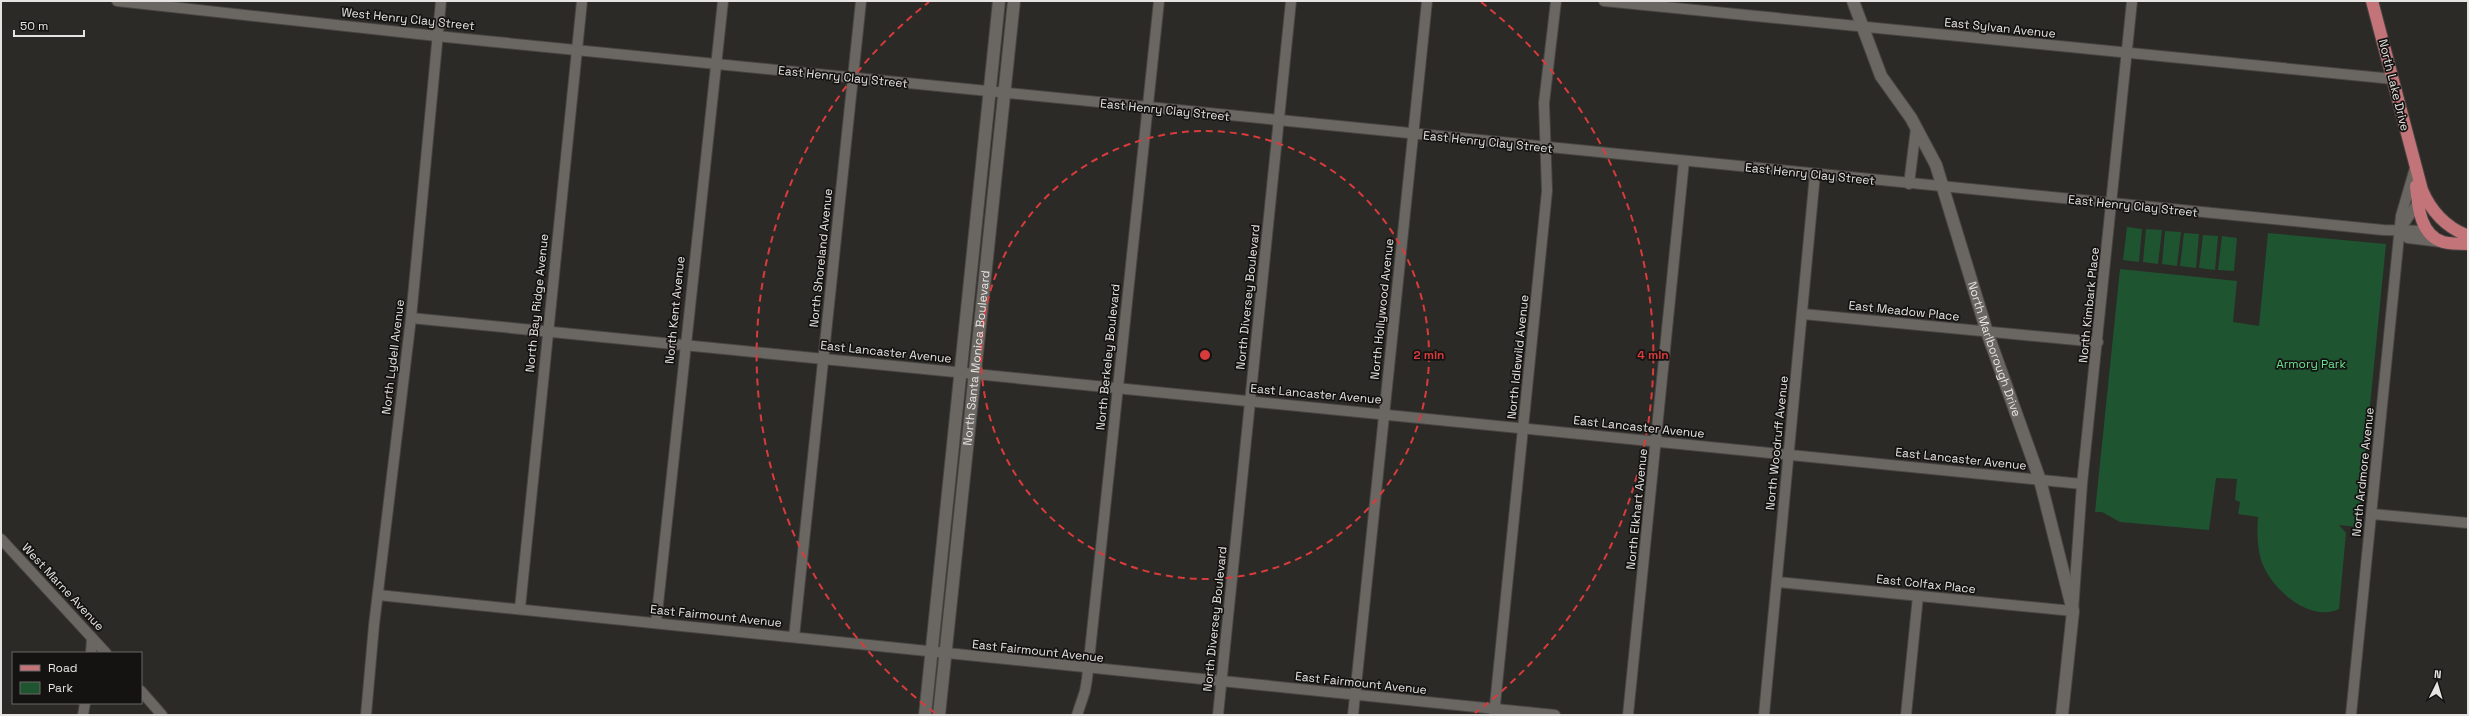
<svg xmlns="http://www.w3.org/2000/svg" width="2469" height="716" font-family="'Space Grotesk',sans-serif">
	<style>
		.green { fill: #1e5430 }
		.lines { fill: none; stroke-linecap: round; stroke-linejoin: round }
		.street-casing { stroke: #474442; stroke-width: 12 }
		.secondary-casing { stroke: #474442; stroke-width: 14 }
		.primary-casing { stroke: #474442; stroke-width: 14 }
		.street { stroke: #6a6763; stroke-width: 10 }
		.secondary { stroke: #6a6763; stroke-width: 12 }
		.primary { stroke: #c37478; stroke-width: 12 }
		.ring { fill: none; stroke: #d83b3b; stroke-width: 2; stroke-dasharray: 7 5 }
		.labels { text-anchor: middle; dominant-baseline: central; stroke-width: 3.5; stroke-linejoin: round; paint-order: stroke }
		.street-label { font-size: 12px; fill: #e6e4e2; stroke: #141311 }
		.park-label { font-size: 12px; fill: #6be291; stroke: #141311 }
		.centre { fill: #d83b3b; stroke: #141311; stroke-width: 2 }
		.ring-label { font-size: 12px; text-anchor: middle; font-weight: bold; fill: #d83b3b; stroke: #141311; stroke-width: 3.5; stroke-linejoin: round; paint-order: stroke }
	</style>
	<rect width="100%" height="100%" fill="#2c2a26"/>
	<g class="green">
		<path d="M2127 227 2142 229 2139 262 2123 260Z"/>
		<path d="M2146 229 2162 230 2158 264 2143 262Z"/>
		<path d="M2165 231 2181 232 2177 266 2162 264Z"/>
		<path d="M2184 233 2199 234 2196 268 2180 266Z"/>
		<path d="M2268 233 2386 244 2358 527 2339 525 2346 533 2339 609C2309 623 2270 588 2261 560 2257 546 2257 531 2258 517L2238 514 2240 502 2235 500 2237 479 2216 478 2209 530 2120 522 2102 512H2095L2120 269 2237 281 2233 322 2259 326Z"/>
		<path d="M2203 235 2218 236 2215 270 2199 268Z"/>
		<path d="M2222 236 2237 238 2234 271 2218 270Z"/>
	</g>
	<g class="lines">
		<defs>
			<g id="street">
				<path d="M117 1 446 37 2383 230 2429 231"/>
				<path d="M1604 1 2393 79"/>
				<path d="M1909 184 1916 128"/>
				<path d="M2399 231 2408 238 2441 242"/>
				<path d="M2399 231 2419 201"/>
				<path d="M1803 314 2098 342"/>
				<path d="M411 318 2082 484"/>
				<path d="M2372 514 2468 523"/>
				<path d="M1 539 106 653"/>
				<path d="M1777 582 2073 611 2082 484 2132 1"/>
				<path d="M378 595 1555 715"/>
				<path d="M520 608 582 1"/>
				<path d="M656 623 723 1"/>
				<path d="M794 637 861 1"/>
				<path d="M91 653 92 638"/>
				<path d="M141 691 162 715"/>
				<path d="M83 715 85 703"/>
				<path d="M366 715 374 625 411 318 441 1"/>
				<path d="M1077 715 1085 691 1087 679 1159 1"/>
				<path d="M1218 715 1291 1"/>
				<path d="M1353 715 1427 1"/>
				<path d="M1494 715 1547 191 1544 103 1556 1"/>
				<path d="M1628 715 1684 161"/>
				<path d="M1764 715 1815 174"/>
				<path d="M1906 715 1918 596"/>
				<path d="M2351 715 2401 216 2415 168"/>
			</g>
			<g id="secondary">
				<path id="s1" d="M1853 1 1881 76 1911 118 1936 165 1987 332 2040 480 2073 611 2062 715"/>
				<path d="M925 715 999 1"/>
				<path id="s2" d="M939 715 1014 1"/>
			</g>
			<g id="primary">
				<path d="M2372 1 2422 190C2431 211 2444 226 2466 235"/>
				<path d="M2416 186C2418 206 2420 235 2443 242 2451 244 2460 244 2468 244"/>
			</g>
		</defs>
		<use href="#street" class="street-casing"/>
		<use href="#secondary" class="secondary-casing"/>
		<use href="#primary" class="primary-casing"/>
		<use href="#street" class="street"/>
		<use href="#secondary" class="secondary"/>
		<use href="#primary" class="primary"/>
	</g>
	<g class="ring">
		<circle cx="1205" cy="355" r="224"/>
		<path d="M935 713A448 448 0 0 1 929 2M1481 2A448 448 0 0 1 1475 713"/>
	</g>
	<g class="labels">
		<g class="street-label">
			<text transform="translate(408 19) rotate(6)">West Henry Clay Street</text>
			<text transform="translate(2000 28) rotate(6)">East Sylvan Avenue</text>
			<text transform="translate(843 77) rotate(6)">East Henry Clay Street</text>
			<text transform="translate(2394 85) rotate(76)">North Lake Drive</text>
			<text transform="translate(1165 110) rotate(6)">East Henry Clay Street</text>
			<text transform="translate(1488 142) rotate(6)">East Henry Clay Street</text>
			<text transform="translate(1810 174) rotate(6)">East Henry Clay Street</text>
			<text transform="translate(2133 206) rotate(6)">East Henry Clay Street</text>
			<text transform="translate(821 258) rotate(-84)">North Shoreland Avenue</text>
			<text transform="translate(1248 297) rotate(-84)">North Diversey Boulevard</text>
			<text transform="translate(537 303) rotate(-84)">North Bay Ridge Avenue</text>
			<text transform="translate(2089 305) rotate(-84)">North Kimbark Place</text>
			<text transform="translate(1382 309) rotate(-84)">North Hollywood Avenue</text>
			<text transform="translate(675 310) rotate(-84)">North Kent Avenue</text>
			<text transform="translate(1904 311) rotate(6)">East Meadow Place</text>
			<text stroke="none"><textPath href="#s1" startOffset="378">North Marlborough Drive</textPath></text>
			<text transform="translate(886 352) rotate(6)">East Lancaster Avenue</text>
			<text transform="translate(393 357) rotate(-83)">North Lydell Avenue</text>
			<text transform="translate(1108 357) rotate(-84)">North Berkeley Boulevard</text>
			<text transform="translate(1518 357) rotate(-84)">North Idlewild Avenue</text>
			<text stroke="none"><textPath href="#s2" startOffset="359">North Santa Monica Boulevard</textPath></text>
			<text transform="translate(1316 394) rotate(5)">East Lancaster Avenue</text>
			<text transform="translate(1639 427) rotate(6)">East Lancaster Avenue</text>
			<text transform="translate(1777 443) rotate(-84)">North Woodruff Avenue</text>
			<text transform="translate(1961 459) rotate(6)">East Lancaster Avenue</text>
			<text transform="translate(2363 472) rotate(-84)">North Ardmore Avenue</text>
			<text transform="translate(1637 509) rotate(-84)">North Elkhart Avenue</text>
			<text transform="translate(1926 584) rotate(6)">East Colfax Place</text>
			<text transform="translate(63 587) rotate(47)">West Marne Avenue</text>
			<text transform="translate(716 616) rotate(6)">East Fairmount Avenue</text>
			<text transform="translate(1215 619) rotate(-84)">North Diversey Boulevard</text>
			<text transform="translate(1038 651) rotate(6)">East Fairmount Avenue</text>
			<text transform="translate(1361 683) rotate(6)">East Fairmount Avenue</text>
		</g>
		<g class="park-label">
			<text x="2311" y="364">Armory Park</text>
		</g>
	</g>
	<circle cx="1205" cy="355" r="6" class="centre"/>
	<g class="ring-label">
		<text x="1429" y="359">2 min</text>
		<text x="1653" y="359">4 min</text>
	</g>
	<rect width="2469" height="716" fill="none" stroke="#e6e4e2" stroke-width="4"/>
	<rect x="12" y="652" width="130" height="52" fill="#141311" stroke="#686765"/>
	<rect x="20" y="665" width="20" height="6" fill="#c37478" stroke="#686765"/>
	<text x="48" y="672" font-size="12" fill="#e6e4e2">Road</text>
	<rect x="20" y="682" width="20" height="12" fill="#1e5430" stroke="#686765"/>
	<text x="48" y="692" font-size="12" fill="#e6e4e2">Park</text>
	<g transform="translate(2437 684) rotate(5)" stroke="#141311" stroke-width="3" paint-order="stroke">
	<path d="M0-3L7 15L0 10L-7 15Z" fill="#e6e4e2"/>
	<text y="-6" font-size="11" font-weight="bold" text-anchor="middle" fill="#e6e4e2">N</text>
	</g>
	<path d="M14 30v6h70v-6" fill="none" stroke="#e6e4e2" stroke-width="2"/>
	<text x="20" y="30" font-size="12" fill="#e6e4e2" stroke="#141311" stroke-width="3" paint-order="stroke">50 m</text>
</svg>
